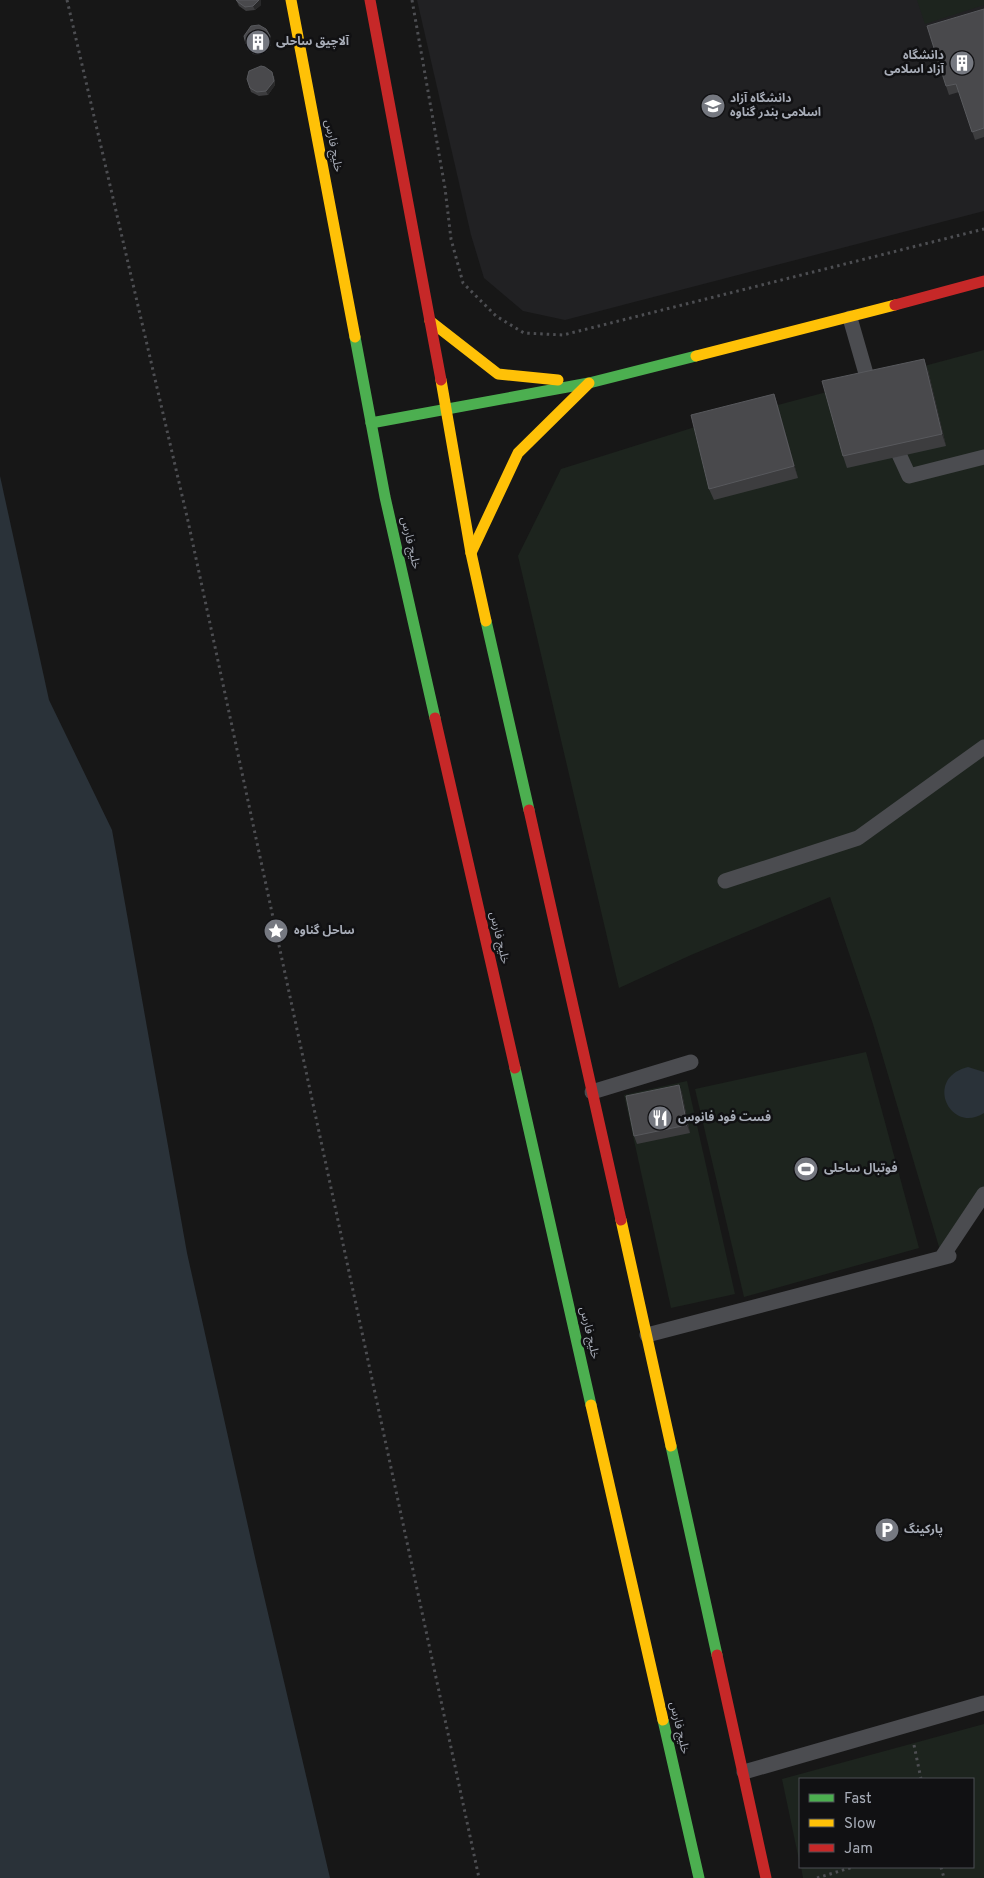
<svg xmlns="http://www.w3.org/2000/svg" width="984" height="1878" font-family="Overpass,'Noto Sans Arabic',sans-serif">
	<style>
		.built { fill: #212123 }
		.green { fill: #1d241e }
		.water { fill: #2a3239 }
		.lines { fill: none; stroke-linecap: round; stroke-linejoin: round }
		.path { stroke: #4d4e52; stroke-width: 3; stroke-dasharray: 2.5 4; stroke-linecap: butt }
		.lane { stroke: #4b4c50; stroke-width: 15 }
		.fast { stroke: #4caf50; stroke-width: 11 }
		.slow { stroke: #ffc107; stroke-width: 11 }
		.jam { stroke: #c62828; stroke-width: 11 }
		.wall { fill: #3d3d3f }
		.shaded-wall { fill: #29292a }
		.building { fill: #49494c; stroke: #58595d }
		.labels { text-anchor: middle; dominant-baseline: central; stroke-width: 5; stroke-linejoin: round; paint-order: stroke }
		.poi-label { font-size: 12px; font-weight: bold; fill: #a8adb8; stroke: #111113; text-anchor: start }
		.street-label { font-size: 12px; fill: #a8adb8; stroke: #111113 }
	</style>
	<rect width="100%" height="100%" fill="#171717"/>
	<path class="built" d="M417 0H984V211L565 320 523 311 484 278 471 235Z"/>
	<g class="green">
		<path d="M917 0H984V5L925 24Z"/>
		<path d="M984 350V1194L942 1257 873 1024 830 897 691 955 619 988 518 556 561 469 695 427Z"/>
		<path d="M866 1052 919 1248 744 1297 695 1089Z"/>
		<path d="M687 1081 735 1294 671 1308 624 1095Z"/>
		<path d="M984 1724V1878H803L801 1867H973V1779H800V1865L782 1779Z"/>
	</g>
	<g class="water">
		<path d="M0 476 49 700 112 830 187 1253 256 1562 330 1878H0Z"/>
		<path d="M968 1067 984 1072V1113C950 1135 923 1078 968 1067Z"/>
	</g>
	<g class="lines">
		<g class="path">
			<path d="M67 0 188 521 479 1878"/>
			<path d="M412 0 445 188 451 239 463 283 496 316 524 333 563 335 984 229"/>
			<path d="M914 1745 921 1779"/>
			<path d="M941 1867 944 1878"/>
			<path d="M817 1878 853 1867"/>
		</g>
		<g class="lane">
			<path d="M850 318 871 391"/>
			<path d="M892 439 909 476 984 457"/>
			<path d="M725 881 858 838 984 747"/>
			<path d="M592 1092 691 1062"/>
			<path d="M647 1335 949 1256 942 1257 984 1194"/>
			<path d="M744 1772 984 1703"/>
		</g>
		<g class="fast">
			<path d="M355 337 385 497 435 718"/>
			<path d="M371 423 589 383 696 356"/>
			<path d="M486 621 529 810"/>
			<path d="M515 1068 591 1405"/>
			<path d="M671 1446 717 1655"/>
			<path d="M663 1720 699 1878"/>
		</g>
		<g class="slow">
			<path d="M291 0 355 337"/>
			<path d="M430 321 498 374 558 380"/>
			<path d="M696 356 895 305"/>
			<path d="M441 380 471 553 486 621"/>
			<path d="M471 553 518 453 589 383"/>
			<path d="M621 1220 671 1446"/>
			<path d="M591 1405 663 1720"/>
		</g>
		<g class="jam">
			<path d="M370 0 441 380"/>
			<path d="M895 305 984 281"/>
			<path d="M435 718 515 1068"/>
			<path d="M529 810 621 1220"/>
			<path d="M717 1655 766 1878"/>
		</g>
	</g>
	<g class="wall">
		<path d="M236 0H261V5L255 10 246 11 239 6Z"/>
		<path d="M984 9V137L975 140 959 92 949 95 946 86Z"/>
		<path d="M271 41V45L266 52 258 55 253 54 247 49 246 44Z"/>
		<path d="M274 76 275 85 268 95 259 96 251 92 247 79Z"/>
		<path d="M928 370 946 446 847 468 843 456Z"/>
		<path d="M774 394 778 406 798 478 714 500 709 489Z"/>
		<path d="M679 1085 682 1093 690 1133 637 1144 634 1136Z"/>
	</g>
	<g class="shaded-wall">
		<path d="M259 0H261V5L255 10 253 6Z"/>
		<path d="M270 36 271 41V45L266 52 264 48Z"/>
		<path d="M272 72 275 85 268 95 266 91Z"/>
		<path d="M924 359 928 370 946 446 942 434Z"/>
		<path d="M774 394 778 406 798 478 794 466Z"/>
		<path d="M679 1085 682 1093 690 1133 687 1125Z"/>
	</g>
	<g class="building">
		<path d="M236 0H259L253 6 245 7 238 2Z"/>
		<path d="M984 9V128L972 132 956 84 946 86 927 26Z"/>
		<path d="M259 25 266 29 270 36 269 41 264 48 257 51 252 50 246 44 244 36 251 26Z"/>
		<path d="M261 66 265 67 272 72 274 81 266 91 257 92 250 88 247 79 249 71Z"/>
		<path d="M924 359 942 434 843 456 822 381Z"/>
		<path d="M774 394 794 466 709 489 691 415Z"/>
		<path d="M679 1085 687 1125 634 1136 626 1096Z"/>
	</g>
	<defs>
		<symbol id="building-disc" viewBox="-11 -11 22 22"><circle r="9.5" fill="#757880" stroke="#111113"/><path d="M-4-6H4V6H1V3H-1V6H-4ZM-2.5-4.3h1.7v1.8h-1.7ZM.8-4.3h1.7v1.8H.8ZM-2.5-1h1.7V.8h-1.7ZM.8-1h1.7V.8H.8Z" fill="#fff"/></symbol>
		<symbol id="university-disc" viewBox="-11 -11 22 22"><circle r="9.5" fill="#757880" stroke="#111113"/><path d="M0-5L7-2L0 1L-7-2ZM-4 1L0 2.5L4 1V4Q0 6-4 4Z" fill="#fff"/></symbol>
		<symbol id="sight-disc" viewBox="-11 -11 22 22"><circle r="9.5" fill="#757880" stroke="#111113"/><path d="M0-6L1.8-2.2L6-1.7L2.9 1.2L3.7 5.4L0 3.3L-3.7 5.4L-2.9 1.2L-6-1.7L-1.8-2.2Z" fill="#fff"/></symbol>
		<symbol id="restaurant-disc" viewBox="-11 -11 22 22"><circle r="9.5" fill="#757880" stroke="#111113"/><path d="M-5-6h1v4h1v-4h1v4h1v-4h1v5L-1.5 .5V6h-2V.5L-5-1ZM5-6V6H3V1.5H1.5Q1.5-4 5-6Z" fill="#fff"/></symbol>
		<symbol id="stadium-disc" viewBox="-11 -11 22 22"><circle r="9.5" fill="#757880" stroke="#111113"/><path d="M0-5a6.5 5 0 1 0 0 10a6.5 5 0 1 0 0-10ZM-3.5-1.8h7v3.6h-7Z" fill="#fff"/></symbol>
		<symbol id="parking-disc" viewBox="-11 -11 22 22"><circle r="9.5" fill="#757880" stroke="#111113"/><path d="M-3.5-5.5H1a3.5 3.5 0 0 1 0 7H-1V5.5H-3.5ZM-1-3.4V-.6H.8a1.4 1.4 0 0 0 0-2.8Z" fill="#fff"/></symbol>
	</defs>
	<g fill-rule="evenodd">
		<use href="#building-disc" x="244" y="28" width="28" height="28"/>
		<use href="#building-disc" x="948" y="49" width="28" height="28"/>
		<use href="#university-disc" x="699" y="92" width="28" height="28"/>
		<use href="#sight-disc" x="262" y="917" width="28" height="28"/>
		<use href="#restaurant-disc" x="646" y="1104" width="28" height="28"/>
		<use href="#stadium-disc" x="792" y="1155" width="28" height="28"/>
		<use href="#parking-disc" x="873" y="1516" width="28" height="28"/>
	</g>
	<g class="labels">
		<g class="poi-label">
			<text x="276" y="42">آلاچیق ساحلی</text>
			<text x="944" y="56" text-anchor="end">دانشگاه<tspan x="944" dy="14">آزاد اسلامی</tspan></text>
			<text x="730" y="99">دانشگاه آزاد<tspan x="730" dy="14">اسلامی بندر گناوه</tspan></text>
			<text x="294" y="931">ساحل گناوه</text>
			<text x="678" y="1118">فست فود فانوس</text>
			<text x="824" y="1169">فوتبال ساحلی</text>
			<text x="904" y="1530">پارکینگ</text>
		</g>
		<g class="street-label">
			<text transform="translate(333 146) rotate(79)">خلیج فارس</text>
			<text transform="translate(410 543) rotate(77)">خلیج فارس</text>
			<text transform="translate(499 938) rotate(77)">خلیج فارس</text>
			<text transform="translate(589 1333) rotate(77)">خلیج فارس</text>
			<text transform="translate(679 1728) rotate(77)">خلیج فارس</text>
		</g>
	</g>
	<rect x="799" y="1778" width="175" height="90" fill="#111113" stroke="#4d4f55"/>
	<rect x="809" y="1794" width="25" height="8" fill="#4caf50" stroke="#4d4f55"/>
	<text x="844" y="1803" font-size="15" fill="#a8adb8">Fast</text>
	<rect x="809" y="1819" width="25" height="8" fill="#ffc107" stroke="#4d4f55"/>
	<text x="844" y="1828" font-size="15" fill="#a8adb8">Slow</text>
	<rect x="809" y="1844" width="25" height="8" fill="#c62828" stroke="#4d4f55"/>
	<text x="844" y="1853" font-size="15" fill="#a8adb8">Jam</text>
</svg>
